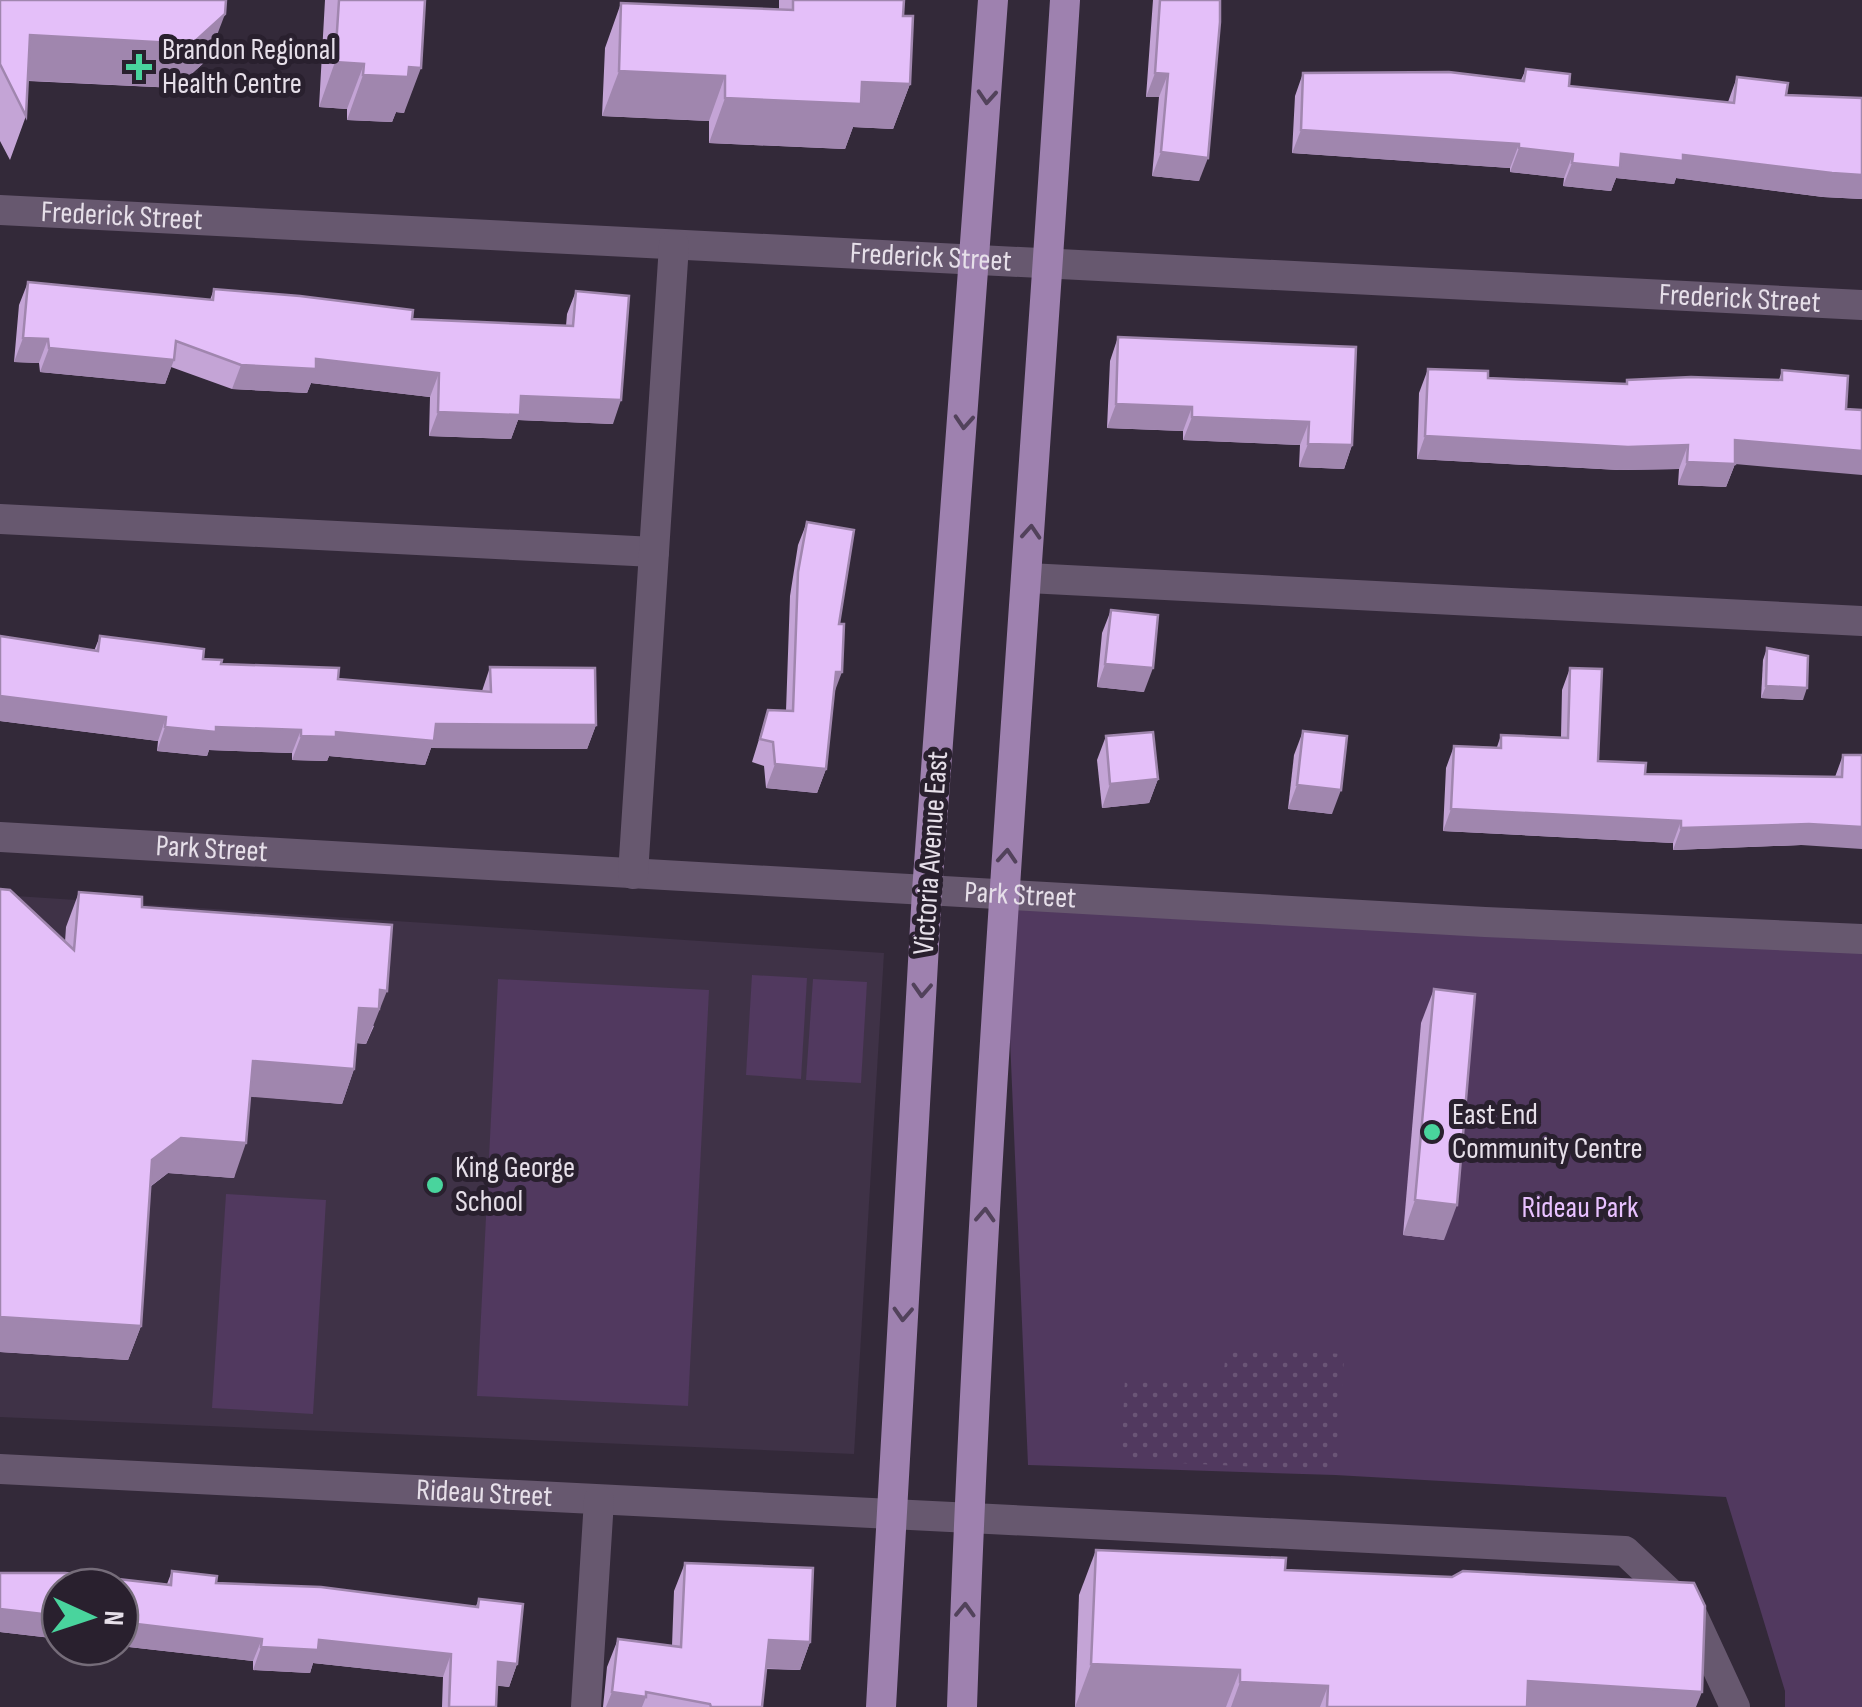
<svg xmlns="http://www.w3.org/2000/svg" width="1862" height="1707" font-family="'Sofia Sans Condensed',sans-serif">
	<style>
		.built { fill: #3f3247 }
		.green { fill: #51395f }
		.garden { fill: url(#garden-dots) }
		.lines { fill: none; stroke-linecap: round; stroke-linejoin: round }
		.minor { stroke: #67586f; stroke-width: 30 }
		.major { stroke: #9e81af; stroke-width: 30 }
		.wall { fill: #c4a4d6 }
		.shaded-wall { fill: #a086ae }
		.building { fill: #e4bff9; stroke: #a086ae; stroke-width: 2.5 }
		.oneway { stroke: #52425b }
		.poi-dot { fill: #49d49d; stroke: #29202e; stroke-width: 4 }
		.labels { text-anchor: middle; dominant-baseline: central; stroke-width: 10; stroke-linejoin: round; paint-order: stroke }
		.poi-label { font-size: 30px; fill: #e6dfe9; stroke: #29202e; text-anchor: start }
		.street-label { font-size: 30px; fill: #e6dfe9; stroke: #29202e }
		.park-label { font-size: 30px; fill: #e8c1ff; stroke: #29202e }
	</style>
	<defs>
		<pattern id="garden-dots" width="8" height="8" patternUnits="userSpaceOnUse" patternTransform="scale(2.5)"><rect width="8" height="8" fill="#51395f"/><path d="M2 2h.1M6 6h.1" fill="none" stroke="#6a5576" stroke-width="1.8" stroke-linecap="round"/></pattern>
	</defs>
	<rect width="100%" height="100%" fill="#332939"/>
	<path class="built" d="M0 895 884 953 854 1454 0 1417Z"/>
	<g class="green">
		<path d="M1004 896 1862 939V1707H1785V1691L1726 1497 1335 1475 1028 1465Z"/>
		<path d="M752 975 807 978 801 1079 746 1075Z"/>
		<path d="M498 979 709 990 688 1406 477 1396Z"/>
		<path d="M813 979 867 982 861 1083 806 1080Z"/>
		<path d="M226 1194 326 1200 313 1414 212 1408Z"/>
	</g>
	<path class="garden" d="M1226 1348 1344 1354 1338 1471 1121 1460 1125 1378 1223 1383Z"/>
	<g class="lines">
		<g class="minor">
			<path id="s1" d="M0 210 1862 305"/>
			<path d="M0 519 654 552"/>
			<path d="M1028 578 1862 621"/>
			<path id="s2" d="M0 837 1485 922 1862 939"/>
			<path d="M633 874 674 245"/>
			<path id="s3" d="M0 1469 1625 1551 1692 1614 1735 1707"/>
			<path d="M586 1707 599 1500"/>
		</g>
		<g class="major">
			<path d="M881 1707 927 891 993 0"/>
			<path d="M962 1707C981 1137 1029 569 1065 0"/>
		</g>
	</g>
	<g class="wall">
		<path d="M0 0 208 59 176 88 28 81 26 116 10 160 0 141Z"/>
		<path d="M325 0H425L404 113 396 112 392 122 347 120V109L319 107Z"/>
		<path d="M779 0H904L903 16 910 84 893 129 853 127 845 149 709 143V121L602 116 605 48 621 3 779 9Z"/>
		<path d="M1153 0H1220L1199 181 1152 176 1159 97H1146Z"/>
		<path d="M1526 69 1569 86 1728 102 1737 77 1786 95 1862 98V199L1823 197 1676 178 1674 184 1616 178 1611 191 1563 186 1564 178 1510 172V168L1292 153 1295 96 1303 73 1521 80Z"/>
		<path d="M28 282 210 300 214 289 412 319 566 326 567 314 576 291 613 424 518 420 511 439 429 436 430 397 311 383 307 393 232 389 171 367 165 384 40 372 39 363 14 362 19 305Z"/>
		<path d="M1118 337 1356 347 1352 445 1344 469 1299 467 1300 445 1183 440V431L1107 428 1110 361Z"/>
		<path d="M1428 369 1488 378 1626 384 1627 380H1779L1782 370 1848 376 1735 464 1726 487 1678 485 1679 469 1619 470 1417 459 1419 393Z"/>
		<path d="M807 522 839 624 826 769 817 793 766 788 764 766 752 762 768 710 786 711 790 596 798 545Z"/>
		<path d="M1111 610 1144 692 1097 687 1102 633Z"/>
		<path d="M0 636 94 651 100 636 221 664 338 679 482 691 490 667 596 725 587 749 431 748 425 765 329 756 327 761 292 760V753L209 750 207 756 157 751 158 741 0 721Z"/>
		<path d="M1767 648 1803 700 1761 698 1763 660Z"/>
		<path d="M1570 668 1598 761 1645 774 1835 777 1843 755H1862L1801 845 1673 850V843L1443 831 1446 768 1454 746 1497 747 1501 735 1561 737 1562 690Z"/>
		<path d="M1303 731 1332 814 1288 809 1294 755Z"/>
		<path d="M1106 736 1158 779 1149 803 1102 808 1097 760Z"/>
		<path d="M0 889 65 942 66 927 79 892 142 907 374 1026 366 1044 356 1043 354 1069 342 1104 250 1096 234 1178 168 1173 150 1187 141 1326 128 1360 0 1352Z"/>
		<path d="M1434 989 1444 1240 1403 1235 1421 1023Z"/>
		<path d="M1096 1550 1285 1570 1696 1707H1075L1079 1595Z"/>
		<path d="M685 1563 810 1642 800 1670 766 1669 762 1707H603L607 1667 618 1639 672 1646 674 1591Z"/>
		<path d="M172 1571 216 1583 476 1606 479 1599 517 1664 509 1687 497 1685 496 1707H442L443 1677 313 1663 310 1673 253 1670V1661L120 1646V1587H60V1639L0 1632V1573L167 1584Z"/>
	</g>
	<g class="shaded-wall">
		<path d="M225 14 208 59 176 88 14 80 30 35Z"/>
		<path d="M335 62 364 64 347 109 319 107Z"/>
		<path d="M409 67 421 68 404 113 396 112 392 122 347 120 363 75Z"/>
		<path d="M619 71 725 76 709 121 602 116Z"/>
		<path d="M1155 73 1168 74 1159 97H1146Z"/>
		<path d="M862 82 910 84 893 129 853 127 845 149 709 143 725 98Z"/>
		<path d="M1301 130 1519 144 1510 168 1292 153Z"/>
		<path d="M1519 148 1573 154 1564 178 1510 172Z"/>
		<path d="M1161 152 1208 158 1199 181 1152 176Z"/>
		<path d="M1621 154 1683 155 1862 175V199L1823 197 1676 178 1674 184 1616 178 1611 191 1563 186 1572 163Z"/>
		<path d="M23 338 48 339 39 363 14 362Z"/>
		<path d="M49 348 174 360 165 384 40 372Z"/>
		<path d="M316 359 439 373 430 397 311 383 307 393 232 389 241 365Z"/>
		<path d="M521 396 621 400 613 424 518 420 511 439 429 436 438 412Z"/>
		<path d="M1116 404 1192 407 1183 431 1107 428Z"/>
		<path d="M1192 417 1309 422 1300 445 1183 440Z"/>
		<path d="M1425 436 1688 445 1679 469 1619 470 1417 459Z"/>
		<path d="M1735 440 1862 451V475L1735 464 1726 487 1678 485 1687 462Z"/>
		<path d="M1308 444 1352 445 1344 469 1299 467Z"/>
		<path d="M1105 664 1153 668 1144 692 1097 687Z"/>
		<path d="M836 672H842L833 696Z"/>
		<path d="M1766 686 1807 688 1803 700 1761 698Z"/>
		<path d="M0 696 166 717 158 741 0 721Z"/>
		<path d="M436 724 596 725 587 749 431 748 425 765 329 756 327 761 292 760 301 736Z"/>
		<path d="M165 727H216L301 730 292 753 209 750 207 756 157 751Z"/>
		<path d="M775 764 826 769 817 793 766 788Z"/>
		<path d="M1158 779 1149 803 1102 808 1110 784Z"/>
		<path d="M1297 785 1341 790 1332 814 1288 809Z"/>
		<path d="M1451 809 1681 821 1673 843 1443 831Z"/>
		<path d="M1809 824 1862 827V849L1801 845 1673 850 1681 828Z"/>
		<path d="M380 990 387 991 366 1044 346 1042 359 1008Z"/>
		<path d="M253 1061 354 1069 342 1104 240 1096Z"/>
		<path d="M181 1138 246 1143 234 1178 168 1173 139 1195 152 1160Z"/>
		<path d="M1415 1200 1457 1205 1444 1240 1403 1235Z"/>
		<path d="M0 1317 141 1326 128 1360 0 1352Z"/>
		<path d="M0 1609 60 1616V1639L0 1632Z"/>
		<path d="M120 1622 262 1639 253 1661 120 1646Z"/>
		<path d="M319 1640 451 1654 443 1677 313 1663 310 1673 253 1670 261 1647Z"/>
		<path d="M769 1640 810 1642 800 1670 758 1668Z"/>
		<path d="M498 1662 517 1664 509 1687 490 1685Z"/>
		<path d="M1091 1664 1240 1670 1226 1707H1075Z"/>
		<path d="M1528 1681 1702 1692 1696 1707H1519Z"/>
		<path d="M1240 1682 1328 1686 1320 1707H1231Z"/>
		<path d="M612 1692 646 1697 642 1707H606Z"/>
	</g>
	<g class="building">
		<path d="M0 0H226L225 14 192 44 30 35 26 116 0 64Z"/>
		<path d="M339 0H425L421 68 409 67 408 77 363 75 364 64 335 62Z"/>
		<path d="M793 0H904L903 16H913L910 84 862 82 861 104 725 98V76L619 71 621 3 793 10Z"/>
		<path d="M1160 0H1220V22L1208 158 1161 152 1168 74 1155 73Z"/>
		<path d="M1526 69 1570 74 1569 86 1734 103 1737 77 1788 83 1786 95 1862 98V175L1832 173 1683 155V161L1621 154 1620 168 1572 163 1573 154 1519 148V144L1301 130 1303 73 1449 72 1524 81Z"/>
		<path d="M28 282 213 300 214 289 300 296 413 310 412 319 573 326 576 291 629 296 621 400 521 396 520 415 438 412 439 373 316 359V369L241 365 176 341 174 360 49 348 48 339 23 338Z"/>
		<path d="M1118 337 1356 347 1352 445 1308 444 1309 422 1192 417V407L1116 404Z"/>
		<path d="M1428 369 1488 371V378L1627 384V380L1691 377 1782 380V370L1848 376 1846 409 1862 410V451L1735 440V464L1687 462 1688 445 1628 447 1425 436Z"/>
		<path d="M807 522 854 530 839 624H844L842 672H836L826 769 775 764 773 742 760 739 768 710 793 711 798 572Z"/>
		<path d="M1111 610 1158 615 1153 668 1105 664Z"/>
		<path d="M0 636 98 651 100 636 204 649 203 659 222 660 221 664 339 668 338 679 491 692 490 667 595 668 596 725 436 724 434 741 336 732V737L301 736V730L216 727V732L165 727 166 717 0 696Z"/>
		<path d="M1767 648 1808 656 1807 688 1766 686Z"/>
		<path d="M1570 668 1602 669 1598 761 1646 763 1645 774 1842 777 1843 755H1862V827L1809 824 1681 828V821L1451 809 1454 746 1501 748V735L1568 738Z"/>
		<path d="M1303 731 1347 736 1341 790 1297 785Z"/>
		<path d="M1153 732 1158 779 1110 784 1106 736Z"/>
		<path d="M0 889 10 890 74 950 79 892 142 897V907L392 925 387 991 380 990 379 1009 359 1008 354 1069 253 1061 246 1143 181 1138 152 1160 141 1326 0 1317Z"/>
		<path d="M1434 989 1475 994 1457 1205 1415 1200Z"/>
		<path d="M1096 1550 1286 1558 1285 1570 1452 1577 1463 1571 1694 1583 1705 1606 1702 1692 1528 1681 1527 1707H1327L1328 1686 1240 1682V1670L1091 1664Z"/>
		<path d="M685 1563 813 1568 810 1642 769 1640 762 1707H711L710 1704 646 1692V1697L612 1692 618 1639 681 1647Z"/>
		<path d="M172 1571 217 1576 216 1583 321 1587 478 1607 479 1599 523 1604 517 1664 498 1662 496 1707H449L451 1654 319 1640 318 1650 261 1647 262 1639 120 1622V1587H60V1616L0 1609V1573H65L171 1585Z"/>
	</g>
	<defs><path id="oneway-chevron" d="M-2-3.5L2.5 0L-2 3.5" fill="none" stroke-width="1.6" stroke-linecap="round" stroke-linejoin="round" transform="scale(2.5)"/></defs>
	<g class="oneway">
		<use href="#oneway-chevron" transform="translate(987 97) rotate(94)"/>
		<use href="#oneway-chevron" transform="translate(964 422) rotate(94)"/>
		<use href="#oneway-chevron" transform="translate(1031 532) rotate(-86)"/>
		<use href="#oneway-chevron" transform="translate(1007 856) rotate(-86)"/>
		<use href="#oneway-chevron" transform="translate(922 990) rotate(93)"/>
		<use href="#oneway-chevron" transform="translate(985 1215) rotate(-87)"/>
		<use href="#oneway-chevron" transform="translate(903 1314) rotate(93)"/>
		<use href="#oneway-chevron" transform="translate(965 1610) rotate(-88)"/>
	</g>
	<g class="poi-dot">
		<path d="M134 52h10v10h10v10h-10v10h-10v-10h-10v-10h10z"/>
		<circle cx="1432" cy="1132" r="10"/>
		<circle cx="435" cy="1185" r="10"/>
	</g>
	<g class="labels">
		<g class="poi-label">
			<text x="162" y="50">Brandon Regional<tspan x="162" dy="34">Health Centre</tspan></text>
			<text x="1452" y="1115">East End<tspan x="1452" dy="34">Community Centre</tspan></text>
			<text x="455" y="1168">King George<tspan x="455" dy="34">School</tspan></text>
		</g>
		<g class="street-label">
			<text stroke="none"><textPath href="#s1" startOffset="122">Frederick Street</textPath></text>
			<text stroke="none"><textPath href="#s1" startOffset="932">Frederick Street</textPath></text>
			<text stroke="none"><textPath href="#s1" startOffset="1742">Frederick Street</textPath></text>
			<text stroke="none"><textPath href="#s2" startOffset="212">Park Street</textPath></text>
			<text transform="translate(931 853) rotate(-86)">Victoria Avenue East</text>
			<text stroke="none"><textPath href="#s2" startOffset="1022">Park Street</textPath></text>
			<text stroke="none"><textPath href="#s3" startOffset="485">Rideau Street</textPath></text>
		</g>
		<g class="park-label">
			<text x="1580" y="1208">Rideau Park</text>
		</g>
	</g>
	<g transform="translate(90 1617) rotate(93)"><circle r="48" fill="#29202e" stroke="#756c79" stroke-width="2.5"/>
	<path d="M0-8L18 38L0 25L-18 38Z" fill="#49d49d"/>
	<text y="-15" font-size="28" font-weight="bold" text-anchor="middle" fill="#e6dfe9">N</text>
	</g>
</svg>
